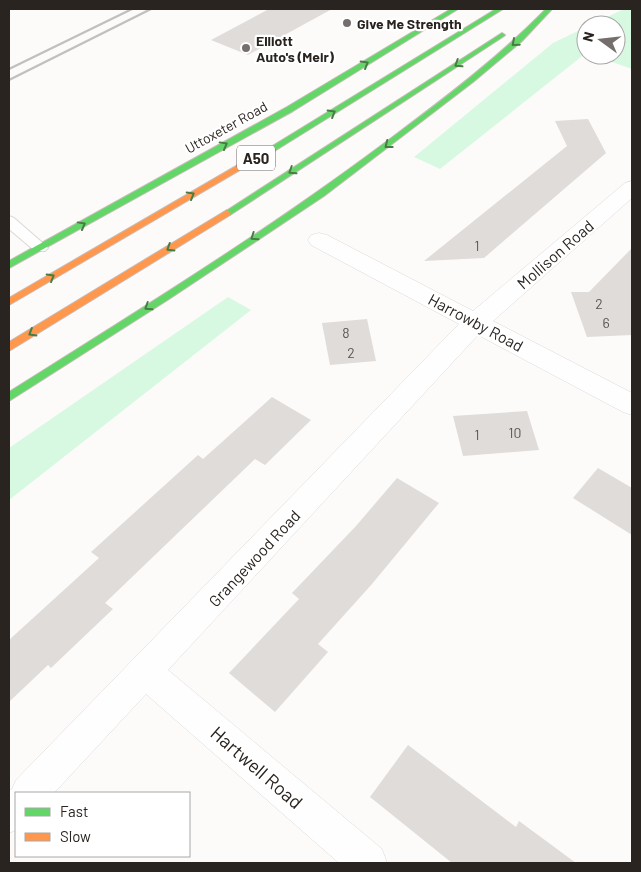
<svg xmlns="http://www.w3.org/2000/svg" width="641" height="872" font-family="Barlow,sans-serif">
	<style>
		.green { fill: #d7f9e2 }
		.building { fill: #dfdcda }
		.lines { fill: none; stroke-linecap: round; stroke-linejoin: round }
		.lane-casing { stroke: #dcd8d5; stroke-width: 2 }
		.street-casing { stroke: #dcd8d5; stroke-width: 1 }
		.fast-casing { stroke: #c6bdb8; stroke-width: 2 }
		.slow-casing { stroke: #c6bdb8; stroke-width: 2 }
		.lane { fill: #fffefe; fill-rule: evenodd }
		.street { fill: #fffefe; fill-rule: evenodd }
		.fast { fill: #63d668; fill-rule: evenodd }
		.slow { fill: #ff974d; fill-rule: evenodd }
		.rail { stroke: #c1c0be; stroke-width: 2.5 }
		.oneway { stroke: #467d44 }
		.poi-dot { fill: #746f6c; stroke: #fff; stroke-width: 2 }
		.labels { text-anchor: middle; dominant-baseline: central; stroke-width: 4.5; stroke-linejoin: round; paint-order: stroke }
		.far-poi-label { font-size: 14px; font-weight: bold; fill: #2a2420; stroke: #fff; text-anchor: start }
		.far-street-label { font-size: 14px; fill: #2a2420; stroke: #fff }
		.number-label { font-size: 14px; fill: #57524e }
		.shield { fill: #fff; stroke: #6a6663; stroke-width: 1 }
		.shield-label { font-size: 15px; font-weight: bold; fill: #2a2420 }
		.street-label { font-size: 16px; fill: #2a2420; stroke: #fff }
		.near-street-label { font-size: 19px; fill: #2a2420; stroke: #fff }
	</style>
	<rect width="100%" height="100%" fill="#fdfbfa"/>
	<g class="green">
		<path d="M624 9H632V69L592 55H616V25H590Z"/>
		<path d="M586 27V53L440 169 414 157 553 43Z"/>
		<path d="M228 297 251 310 9 500V448Z"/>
	</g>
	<g class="building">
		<path d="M269 9H332L248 55 211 40Z"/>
		<path d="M588 119 606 153 484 258 424 261 567 146 555 121Z"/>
		<path d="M632 248V335L587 337 571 292H589Z"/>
		<path d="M367 319 376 361 330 365 322 323Z"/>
		<path d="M272 397 311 420 265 465 255 459 105 603 113 609 51 668 48 665 9 702V640L99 558 91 552 198 455 203 459Z"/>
		<path d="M527 411 539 450 463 456 453 416Z"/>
		<path d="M598 468 632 488V535L573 498Z"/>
		<path d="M397 478 439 503 372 584 318 644 328 652 275 712 229 673 299 599 292 593 356 526Z"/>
		<path d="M408 745 516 827 519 821 576 863H452L370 797Z"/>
	</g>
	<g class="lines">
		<defs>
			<path id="lane" d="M9 216 14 218 45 245 48 248 45 251H35L9 229Z"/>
			<path id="street" d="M632 181V198L493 321 632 393V415L623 412 478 335 168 670 382 849 387 863H339L146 694 54 793H16V830L9 833V790L12 789 16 780 459 324 311 245 308 240 311 235 319 233 327 235 473 311 625 183Z"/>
			<g id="fast">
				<path d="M451 9H458L293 111 9 268V261L287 107Z"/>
				<path d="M496 9H503L268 155 261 153Z"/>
				<path d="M546 9H552L522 41 473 82 324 196 169 299 9 401V392C141 309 274 227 398 133 450 94 501 55 546 9Z"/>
				<path d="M502 33 505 35 504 36 230 215H224L223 213Z"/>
			</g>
			<g id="slow">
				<path d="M262 151 269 153 9 305V298Z"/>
				<path d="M227 210 231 213 230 215 9 351V342Z"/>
			</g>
		</defs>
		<use href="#lane" class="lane-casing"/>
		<use href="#street" class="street-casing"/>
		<use href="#fast" class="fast-casing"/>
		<use href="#slow" class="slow-casing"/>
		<use href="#lane" class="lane"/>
		<use href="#street" class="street"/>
		<use href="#fast" class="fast"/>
		<use href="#slow" class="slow"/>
		<g class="rail">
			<path d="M9 69 132 9"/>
			<path d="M9 80 151 9"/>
		</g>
	</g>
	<defs><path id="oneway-chevron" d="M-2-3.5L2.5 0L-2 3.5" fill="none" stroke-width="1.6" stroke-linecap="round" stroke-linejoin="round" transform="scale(1.25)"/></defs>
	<g class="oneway">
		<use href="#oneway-chevron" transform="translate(515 43) rotate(139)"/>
		<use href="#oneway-chevron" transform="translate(365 64) rotate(-30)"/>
		<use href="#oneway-chevron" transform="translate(458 64) rotate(147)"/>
		<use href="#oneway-chevron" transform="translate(332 113) rotate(-31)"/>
		<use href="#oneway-chevron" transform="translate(224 145) rotate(-29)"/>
		<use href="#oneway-chevron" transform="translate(388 145) rotate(142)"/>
		<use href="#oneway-chevron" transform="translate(292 171) rotate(147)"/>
		<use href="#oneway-chevron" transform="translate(191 195) rotate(-30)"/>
		<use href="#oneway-chevron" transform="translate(82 225) rotate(-29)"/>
		<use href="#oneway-chevron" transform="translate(254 237) rotate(146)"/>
		<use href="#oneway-chevron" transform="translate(170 248) rotate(148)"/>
		<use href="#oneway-chevron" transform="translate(51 277) rotate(-30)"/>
		<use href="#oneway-chevron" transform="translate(148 307) rotate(147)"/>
		<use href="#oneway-chevron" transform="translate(32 333) rotate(149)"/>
	</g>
	<g class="poi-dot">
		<circle cx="347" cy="23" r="5"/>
		<circle cx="246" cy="48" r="5"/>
	</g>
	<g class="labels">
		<g class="far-poi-label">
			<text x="357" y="23">Give Me Strength</text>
			<text x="256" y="40">Elliott<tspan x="256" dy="16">Auto's (Meir)</tspan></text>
		</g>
		<g class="far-street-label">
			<text transform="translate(226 127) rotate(-29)">Uttoxeter Road</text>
		</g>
		<g class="number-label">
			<text x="477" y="245">1</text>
			<text x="599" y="303">2</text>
			<text x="606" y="322">6</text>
			<text x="346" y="332">8</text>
			<text x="351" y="352">2</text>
			<text x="515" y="432">10</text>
			<text x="477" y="434">1</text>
		</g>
		<rect class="shield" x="237" y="145.5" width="38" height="25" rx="4"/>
		<g class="shield-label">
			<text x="256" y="158">A50</text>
		</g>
		<g class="street-label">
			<text transform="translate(555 254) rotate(-41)">Mollison Road</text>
			<text transform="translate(476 322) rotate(28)">Harrowby Road</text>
			<text transform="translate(254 558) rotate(-47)">Grangewood Road</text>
		</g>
		<g class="near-street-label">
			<text transform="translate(257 767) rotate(41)">Hartwell Road</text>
		</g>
	</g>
	<rect width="641" height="872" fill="none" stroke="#2a2420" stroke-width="20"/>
	<rect x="15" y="792" width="175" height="65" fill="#ffffff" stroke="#aaa7a6"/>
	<rect x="25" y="808" width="25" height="8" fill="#63d668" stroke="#aaa7a6"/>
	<text x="60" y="817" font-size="15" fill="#2a2420">Fast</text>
	<rect x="25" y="833" width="25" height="8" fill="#ff974d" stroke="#aaa7a6"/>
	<text x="60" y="842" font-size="15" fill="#2a2420">Slow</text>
	<g transform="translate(601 40) rotate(285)"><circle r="24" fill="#ffffff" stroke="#aaa7a6"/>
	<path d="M0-4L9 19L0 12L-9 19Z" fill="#746f6c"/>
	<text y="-8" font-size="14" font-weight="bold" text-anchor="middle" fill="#2a2420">N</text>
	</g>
</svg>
